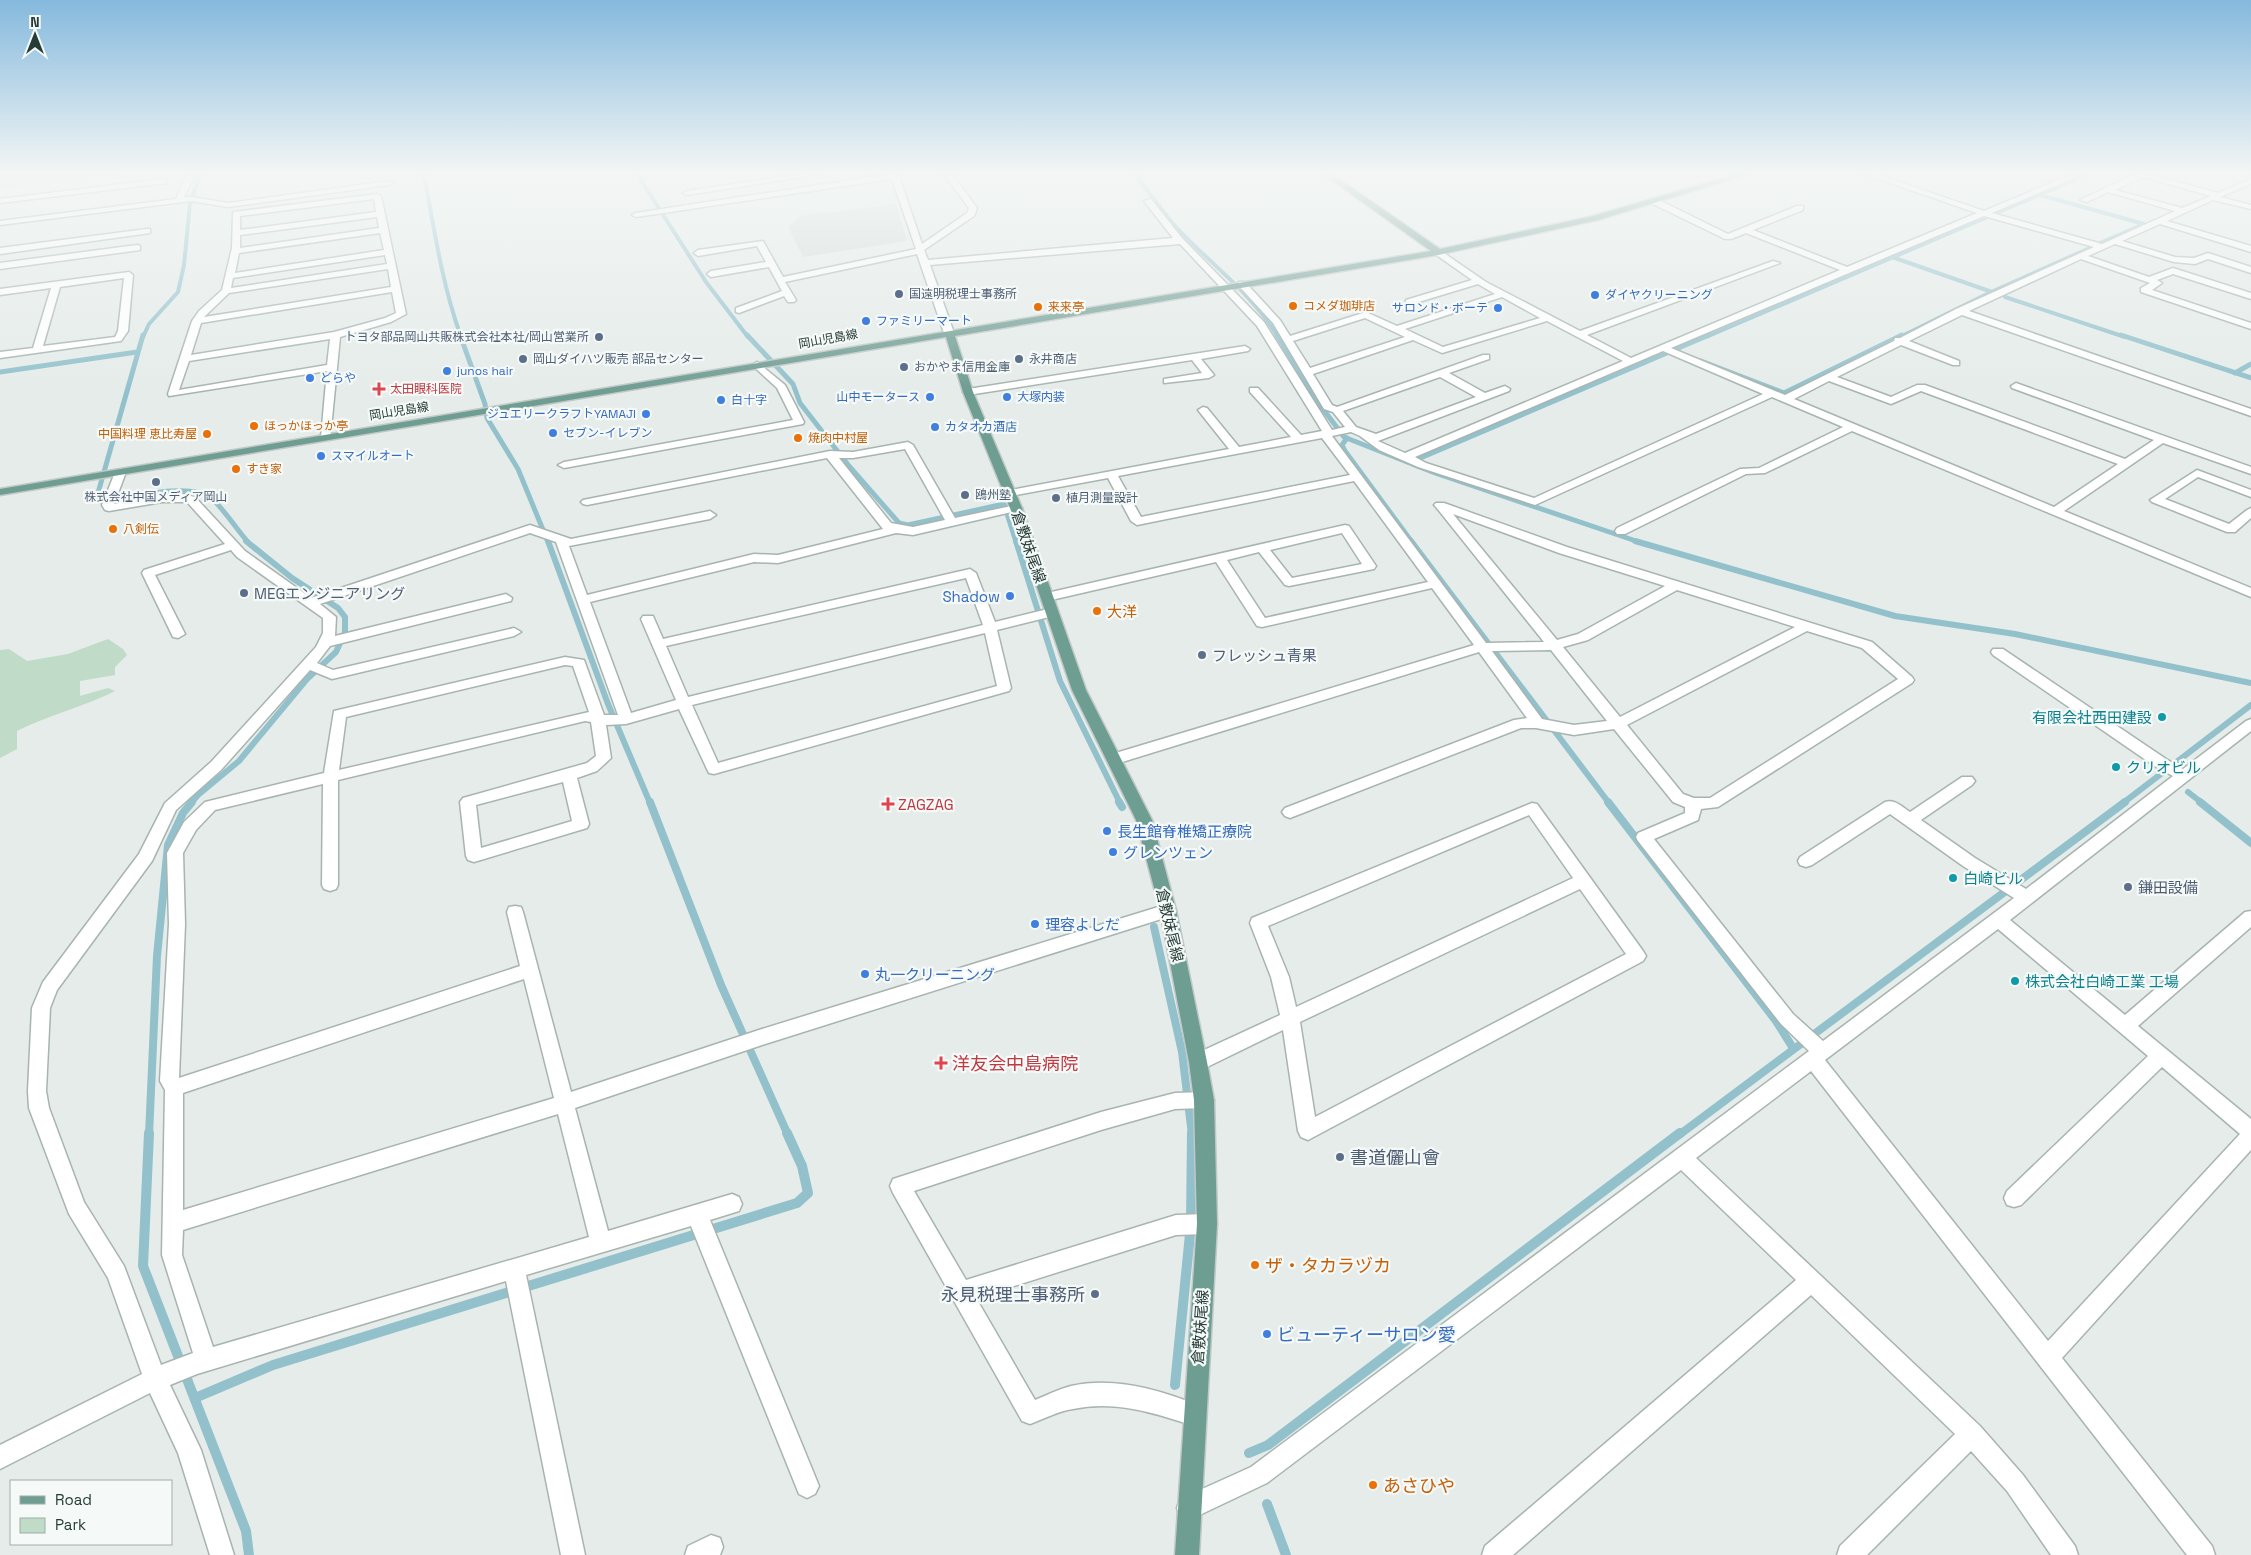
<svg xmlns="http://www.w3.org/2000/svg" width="2251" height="1555" font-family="'Space Grotesk','Noto Sans JP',sans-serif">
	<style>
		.built { fill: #d3dcd8 }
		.green { fill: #c0dbc8 }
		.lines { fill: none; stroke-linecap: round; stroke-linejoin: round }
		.stream-far4 { stroke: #92c1cc; stroke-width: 4 }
		.stream-far3 { stroke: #92c1cc; stroke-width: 5 }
		.stream-far2 { stroke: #92c1cc; stroke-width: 6 }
		.stream-far1 { stroke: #92c1cc; stroke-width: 8 }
		.stream { stroke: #92c1cc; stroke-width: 10 }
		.minor-casing { stroke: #a8b4b0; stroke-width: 3 }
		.major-casing { stroke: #c2c8c7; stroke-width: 3 }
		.minor { fill: #fff; fill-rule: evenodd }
		.major { fill: #6e9d92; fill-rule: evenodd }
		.service-dot { fill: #5c6f8a; stroke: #f5f9f7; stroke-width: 2 }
		.shop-dot { fill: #3f7fe0; stroke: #f5f9f7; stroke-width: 2 }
		.food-dot { fill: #e8710a; stroke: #f5f9f7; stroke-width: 2 }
		.health-dot { fill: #e0444e; stroke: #f5f9f7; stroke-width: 2 }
		.culture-dot { fill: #0f9aa8; stroke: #f5f9f7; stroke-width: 2 }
		.labels { text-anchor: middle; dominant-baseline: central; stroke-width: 4.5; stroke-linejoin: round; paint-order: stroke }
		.far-service-label { font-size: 12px; fill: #4e5e75; stroke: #f5f9f7; text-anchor: start }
		.far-shop-label { font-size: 12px; fill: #366cbe; stroke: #f5f9f7; text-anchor: start }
		.far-food-label { font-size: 12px; fill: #c56008; stroke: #f5f9f7; text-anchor: start }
		.far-street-label { font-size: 12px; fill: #263c37; stroke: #f5f9f7 }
		.far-health-label { font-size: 12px; fill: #be3a42; stroke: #f5f9f7; text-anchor: start }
		.street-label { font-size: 15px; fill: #263c37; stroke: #f5f9f7 }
		.service-label { font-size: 15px; fill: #4e5e75; stroke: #f5f9f7; text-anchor: start }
		.shop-label { font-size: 15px; fill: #366cbe; stroke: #f5f9f7; text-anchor: start }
		.food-label { font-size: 15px; fill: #c56008; stroke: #f5f9f7; text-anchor: start }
		.culture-label { font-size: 15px; fill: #0d838f; stroke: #f5f9f7; text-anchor: start }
		.health-label { font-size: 15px; fill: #be3a42; stroke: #f5f9f7; text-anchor: start }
		.near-health-label { font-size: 18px; fill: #be3a42; stroke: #f5f9f7; text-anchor: start }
		.near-service-label { font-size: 18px; fill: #4e5e75; stroke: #f5f9f7; text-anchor: start }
		.near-food-label { font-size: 18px; fill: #c56008; stroke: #f5f9f7; text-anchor: start }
		.near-shop-label { font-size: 18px; fill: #366cbe; stroke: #f5f9f7; text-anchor: start }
	</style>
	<rect width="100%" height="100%" fill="#e5ece9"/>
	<g class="built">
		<path d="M0 174H124L0 189Z"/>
		<path d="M896 204 907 241 803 257 788 227 801 216Z"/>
	</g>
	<path class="green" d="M108 639 123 649 127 655 115 667V675L80 681V696L108 688 115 691C83 707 49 715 17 731V749L0 758V650L9 649 27 661 68 654Z"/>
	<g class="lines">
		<g class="stream-far4">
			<path d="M424 174C434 229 442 284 461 337"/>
			<path d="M637 174 706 282 748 337"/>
			<path d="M1135 174C1148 191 1161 210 1175 226 1209 263 1252 293 1278 337"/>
			<path d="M2132 174 2156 180"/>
			<path d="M2040 195 2144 224 2100 243"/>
			<path d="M1892 257 1992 292"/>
			<path d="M2005 297 2125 337"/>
			<path d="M143 337 149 324 178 292 184 265 190 204 200 174"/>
			<path d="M1706 337 2088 174"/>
			<path d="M1900 337 1991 292 2092 247"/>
		</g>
		<g class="stream-far3">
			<path d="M143 335 96 500 106 502C133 498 185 482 210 497 220 504 238 531 248 542"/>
			<path d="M460 335 485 404 487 418 518 469 548 542"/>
			<path d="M747 335 793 384 800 403 849 466 899 523 908 525 1004 504 1016 542"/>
			<path d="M1277 335 1317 401 1344 437 1435 473 1639 542"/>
			<path d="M2121 335 2251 378"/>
			<path d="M1701 361 1784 393 1902 335"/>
			<path d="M0 372 137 352"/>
			<path d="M2235 373 2251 364"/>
			<path d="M1347 438 1342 445 1345 451 1412 542"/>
			<path d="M1411 462 1709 335"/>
		</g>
		<g class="stream-far2">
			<path d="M548 541 608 704 650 803"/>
			<path d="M1016 541 1060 681 1120 803"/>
			<path d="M1411 541 1609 803"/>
			<path d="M1635 541 1895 616 2015 634 2251 683"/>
			<path d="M2188 792 2202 803"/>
			<path d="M191 803 198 795 239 761 307 679 336 652 345 632V617L338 608 292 578 246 541"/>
			<path d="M2123 803 2251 705"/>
		</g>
		<g class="stream-far1">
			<path d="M650 802 721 985 788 1135"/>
			<path d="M1119 802 1122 807"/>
			<path d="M1608 802 1776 1021 1793 1048"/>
			<path d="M2200 802 2251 843"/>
			<path d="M1154 927 1182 1052 1192 1135"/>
			<path d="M149 1135 157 956 168 845 183 813 192 802"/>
			<path d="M1679 1135 2125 802"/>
		</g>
		<g class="stream">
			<path d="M149 1133 143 1266 246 1531 249 1555"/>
			<path d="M1175 1385 1191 1224 1192 1133"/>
			<path d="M195 1398 273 1365 797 1203 808 1193 802 1166 787 1133"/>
			<path d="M1249 1453 1268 1445 1680 1133"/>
			<path d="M1267 1504 1286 1555"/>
		</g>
		<defs>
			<g id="minor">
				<path d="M187 174H195L184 197H191L228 203 389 181 393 183 389 185 228 207 191 201 0 225V221L176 199Z"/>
				<path d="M801 174H821L687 195 683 193 687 191Z"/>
				<path d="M890 174H898L899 176 922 244 967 213 969 208 944 174H952L977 208 974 216 924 250 928 260 1173 238 1144 201 1151 199 1182 238 1264 322 1332 430 1345 427 1333 412 1324 409 1273 323 1239 286V282H1245L1280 320 1290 336 1366 312 1397 326 1495 294 1478 284 1412 304H1406V300L1472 280 1435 254V250L1438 249 1486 282 1580 331 1773 261 1780 263 1587 335 1631 358 1840 270 1746 233 1731 239H1725L1651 203V199H1657L1728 234 1797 206H1803V210L1753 230 1847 267 1977 213 1864 174H1876L1984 211 2072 174H2083L1992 213 2102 244 2175 211 2108 192 2087 202 2080 200 2135 174H2148L2218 193 2251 179V184L2220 197 2251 205V209L2213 200 2167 221 2251 246V252L2160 224 2122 241 2175 257 2194 258 2208 253 2251 267V273L2208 259 2195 264 2174 262 2115 244 2088 256 2149 277 2173 268 2251 293V299L2173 274 2157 280 2162 283 2152 290 2251 323V329L2141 292V288L2150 283 2081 259 1969 311 2251 409V416L1962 315 1909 341 1959 361V365H1953L1901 345 1837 377 1891 397 1917 385H1925L2125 459 2154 440 2012 388 2011 386 2016 383 2251 467V474L2163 443 2064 511 2251 588V597L1852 431 1765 473 1746 474 1625 534H1617L1615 531 1617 528 1740 469 1759 468 1843 427 1772 397 1535 505 1418 467 1379 450 1360 436 1351 432 1332 436 1486 643 1544 642 1436 507 1434 505 1436 503H1444L1567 547 1872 642 1912 677 1914 680 1912 683 1718 807 1701 809 1698 820 1654 839 1793 1014 1823 1041 2014 898 1963 866 1890 814 1812 865 1806 867 1800 865 1798 861 1800 857 1885 802C1895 799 1902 807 1910 812L1962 777H1972L1975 781 1972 785 1921 820 1975 858 2026 889 2173 776 2156 767 1993 655 1991 652 1993 649H2003L2166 759 2183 769 2246 721 2251 719V731L2010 920 2125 1015 2245 912 2251 911V927L2138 1026 2251 1119V1150L2062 1358 2212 1546 2215 1555H2187L1811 1071 1696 1158 1980 1426 2023 1475 2075 1546 2078 1555H2051L2007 1491 1971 1451 1867 1555H1837L1840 1546 1955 1434 1811 1295 1513 1555H1482L1485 1546 1796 1280 1681 1170 1267 1483 1189 1520 1180 1517 1177 1508 1180 1499 1251 1467 1809 1051 1781 1024 1638 841 1636 837 1638 833 1685 813V807L1673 802 1614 729 1574 735 1536 728H1521L1295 816 1290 818 1285 816 1282 812 1285 808 1514 720 1527 718 1479 652 1119 763H1109L1107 759 1109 755 1474 645 1432 588 1262 627 1257 626 1216 562 1047 601 1042 600 1041 597 1047 593 1345 525 1349 526 1376 566 1374 569 1289 586 1285 585 1259 552 1227 560 1265 618 1428 582 1354 481 1137 525 1131 521 1108 478 1011 496 1007 495 1005 493 1007 491 1011 490 1229 449 1198 410 1203 407 1207 408 1239 447 1291 437 1250 392V388H1258L1301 435 1322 431 1257 326 1180 244 930 265 954 333 949 336 944 333 917 254 785 282 796 300 794 302H788L784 296 739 313 736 312V308L782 291 769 267 711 277 707 274 711 271 766 262 757 246 698 256 694 253 698 250 763 241 783 277 916 249 892 179 636 217 632 215 636 213ZM2143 177 2211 196 2182 208 2115 190ZM1984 216 2094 247 1956 309 1900 338H1895L1894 341 1785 395 1671 348ZM1502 297 1540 318 1443 347 1405 329ZM1365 318 1405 337 1310 368 1293 341ZM1547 321 1623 361 1405 453 1378 441 1509 391 1510 389 1505 386 1485 393 1449 373 1489 359V355H1483L1337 407 1332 405 1313 374 1413 340 1442 353ZM1663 351 1763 394 1534 498 1426 463 1415 457ZM1440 377 1476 397 1376 434 1356 427 1343 411ZM1829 381 1891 404 1921 391 2118 464 2054 507 1794 399ZM1322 438 1350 475 1141 517 1118 476ZM1453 514 1559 553 1665 586 1578 634 1557 640ZM1342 533 1362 564 1292 578 1270 550ZM1677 590 1795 627 1620 717 1563 647 1588 640ZM1807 631 1862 648 1898 679 1710 798H1694L1683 794 1627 725ZM1551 650 1607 721 1574 725 1542 719 1492 651ZM1998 929 2148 1056 2007 1191 2004 1198 2007 1205 2014 1207 2021 1205 2162 1067 2240 1134 2048 1341 1825 1060Z"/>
				<path d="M164 179H167V183L0 203V199Z"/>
				<path d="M377 194 381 196 406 314 391 322 340 337 330 439H322L321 437 327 371 169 396 168 394 192 321 199 311 222 290 232 248 233 212ZM374 199 376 212 240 230V216ZM377 217 379 228 240 248V235ZM380 233 384 250 235 273 239 253ZM385 255 387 264 231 288 233 278ZM388 269 391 287 204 317 229 293ZM392 292 396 313 385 318 334 332 191 355 201 323ZM330 339 327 365 179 390 189 361Z"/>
				<path d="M147 229H150V233L0 254V248Z"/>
				<path d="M137 245 140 246V250L0 269V263Z"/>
				<path d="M129 272 133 275 128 331 121 341 0 358V352L33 348 51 288 0 295V289ZM124 278 118 331 115 337 43 346 60 287Z"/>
				<path d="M1245 346 1250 349 1248 351 1201 359 1214 375 1209 378 1164 383V379L1202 373 1192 360 968 395 963 392 968 389Z"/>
				<path d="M757 362 785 385 804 422 803 424 564 468 558 465 564 462 793 420 777 388 752 365Z"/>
				<path d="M908 442 913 445 955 518 1016 505 1022 508 1016 511 913 535 896 533 778 563 754 562 590 602 631 713 676 700 641 619 643 616H653L663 639 970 569 976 573 995 622 1052 608 1058 612 1057 615 997 630 1011 688 1009 691 714 774 709 773 707 769 679 709 626 724 606 725 611 758 597 771 577 778 589 824 587 828 474 862 468 860 466 856 460 802 463 798 587 763 596 756 591 722 585 721 338 780V885L336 889 330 891 324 889 322 885 323 784 215 810 196 830 183 853 185 924 179 1078 520 966 507 912 509 907 515 906 521 907 523 912 571 1092 762 1029 1168 904 1174 905 1176 910 1174 915 762 1045 575 1108 608 1231 732 1194 739 1197 742 1204 739 1211 710 1220 819 1486 815 1494 807 1498 799 1494 691 1226 526 1275 585 1555H561L506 1281 197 1374 170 1385 201 1450 234 1555H210L178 1453 150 1393 0 1469V1445L142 1374 108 1278 69 1214 29 1108 28 1091 32 1008 43 982 139 854 165 803 211 762 316 647 323 633V618L237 557 231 550 155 575 185 634 178 638 173 637 142 573 144 570 225 544 187 502H162L109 511 105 510 102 505 116 470H124L126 472 114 504 162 495 182 494 195 497 245 551 311 598 530 525 571 539 710 511 716 515 710 519 569 546 587 595 754 554 778 555 883 529 827 458 587 505 583 504 581 502 583 500 830 451 853 452ZM905 449 945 520 913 527 891 523 839 458H853ZM530 533 556 542 618 715H604L584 660 565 657 334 711 324 773 205 802 184 822 167 853 169 924 160 1081 165 1090 162 1255 193 1353 161 1365 124 1266 84 1202 49 1108 46 1091 50 1008 57 990 152 861 176 810 221 770 310 670 332 679 514 636 521 632 514 628 333 670 317 663 330 646 511 601 512 598 506 594 335 636 336 617 320 604ZM966 578 983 625 688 697 666 646ZM985 633 997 686 718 763 692 705ZM565 665 573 666 589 712 339 770 346 717ZM563 782 572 821 481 848 476 805ZM524 979 554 1098 183 1210V1093ZM558 1114 589 1237 213 1347 182 1255 183 1230Z"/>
				<path d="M2197 470 2251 490V497L2198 477 2165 499 2229 524 2247 510 2251 508V518L2235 532H2227L2152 502 2150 500Z"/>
				<path d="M1532 803 1537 804 1643 951 1646 956 1643 961 1308 1140 1301 1137 1298 1131 1283 1030 1205 1068 1198 1070 1191 1068 1189 1062 1191 1056 1280 1015 1271 977 1250 923 1252 918ZM1529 815 1573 878 1296 1007 1289 977 1268 926ZM1580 889 1626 954 1315 1117 1300 1022Z"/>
				<path d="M1204 1092 1211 1094 1214 1100 1211 1106 1204 1108 1175 1109 1101 1130 914 1191 966 1280 1176 1215 1207 1214 1214 1217 1217 1224 1214 1231 1207 1234 1176 1235 976 1298 1035 1400C1047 1395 1059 1389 1071 1386 1114 1376 1162 1390 1202 1407L1205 1415 1202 1423 1194 1426C1155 1413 1115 1400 1073 1409 1058 1411 1044 1419 1030 1424L1022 1421 893 1193 890 1186 893 1179 1101 1112 1175 1093Z"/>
				<path d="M711 1535 720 1538 723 1547 720 1555H685L688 1546Z"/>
			</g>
			<path id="major" d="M1323 174H1332L1440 249 1593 216 1736 174H1749L1598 220 1438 255 955 336 973 392 1022 508 1086 690 1152 820 1176 910 1207 1062 1214 1100 1217 1224 1199 1555H1175L1197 1224 1194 1100 1189 1062 1160 910 1136 820 1072 690 1010 508 963 392 946 337 0 495V489L1431 251Z"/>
		</defs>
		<use href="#minor" class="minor-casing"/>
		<use href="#major" class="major-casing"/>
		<use href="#minor" class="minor"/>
		<use href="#major" class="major"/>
	</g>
	<linearGradient id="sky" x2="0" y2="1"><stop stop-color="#85b9dd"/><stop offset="0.44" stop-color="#f3f6f5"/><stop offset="1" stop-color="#f3f6f5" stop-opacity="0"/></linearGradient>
	<rect width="2251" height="392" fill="url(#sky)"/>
	<g class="service-dot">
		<circle cx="899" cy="294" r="5"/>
		<circle cx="599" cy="337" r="5"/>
		<circle cx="523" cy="359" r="5"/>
		<circle cx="1019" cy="359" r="5"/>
		<circle cx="904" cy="367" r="5"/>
		<circle cx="156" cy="482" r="5"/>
		<circle cx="965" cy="495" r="5"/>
		<circle cx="1056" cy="498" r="5"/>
		<circle cx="244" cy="593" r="5"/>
		<circle cx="1202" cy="655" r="5"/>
		<circle cx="2128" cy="887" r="5"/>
		<circle cx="1340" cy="1157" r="5"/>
		<circle cx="1095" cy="1294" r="5"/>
	</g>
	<g class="shop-dot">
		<circle cx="1595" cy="295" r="5"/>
		<circle cx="1498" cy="308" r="5"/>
		<circle cx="866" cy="321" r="5"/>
		<circle cx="447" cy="371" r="5"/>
		<circle cx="310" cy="378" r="5"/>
		<circle cx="930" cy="397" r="5"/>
		<circle cx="1007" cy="397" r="5"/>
		<circle cx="721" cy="400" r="5"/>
		<circle cx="646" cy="414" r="5"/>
		<circle cx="935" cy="427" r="5"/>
		<circle cx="553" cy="433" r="5"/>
		<circle cx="321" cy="456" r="5"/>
		<circle cx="1010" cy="596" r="5"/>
		<circle cx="1107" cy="831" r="5"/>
		<circle cx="1113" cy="852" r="5"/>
		<circle cx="1035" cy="924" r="5"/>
		<circle cx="865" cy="974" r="5"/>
		<circle cx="1267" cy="1334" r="5"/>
	</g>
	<g class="food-dot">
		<circle cx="1293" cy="306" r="5"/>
		<circle cx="1038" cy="307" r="5"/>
		<circle cx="254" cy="426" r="5"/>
		<circle cx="207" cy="434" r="5"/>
		<circle cx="798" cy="438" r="5"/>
		<circle cx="236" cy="469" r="5"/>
		<circle cx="113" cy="529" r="5"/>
		<circle cx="1097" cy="611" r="5"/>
		<circle cx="1255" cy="1265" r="5"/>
		<circle cx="1373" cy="1485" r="5"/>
	</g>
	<g class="health-dot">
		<path d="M376.5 381.5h5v5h5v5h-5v5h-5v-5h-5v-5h5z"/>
		<path d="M885.5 796.5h5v5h5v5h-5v5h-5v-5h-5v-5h5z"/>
		<path d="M938.5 1055.5h5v5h5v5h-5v5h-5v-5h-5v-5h5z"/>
	</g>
	<g class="culture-dot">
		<circle cx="2162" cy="717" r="5"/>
		<circle cx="2116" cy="767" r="5"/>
		<circle cx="1953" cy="878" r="5"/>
		<circle cx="2015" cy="981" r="5"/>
	</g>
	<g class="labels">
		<g class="far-service-label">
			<text x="909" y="294">国遠明税理士事務所</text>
			<text x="589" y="337" text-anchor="end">トヨタ部品岡山共販株式会社本社/岡山営業所</text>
			<text x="533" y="359">岡山ダイハツ販売 部品センター</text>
			<text x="1029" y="359">永井商店</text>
			<text x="914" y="367">おかやま信用金庫</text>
			<text x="975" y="495">鴎州塾</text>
			<text x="156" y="497" text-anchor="middle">株式会社中国メディア岡山</text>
			<text x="1066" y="498">植月測量設計</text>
		</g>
		<g class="far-shop-label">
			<text x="1605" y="295">ダイヤクリーニング</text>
			<text x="1488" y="308" text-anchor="end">サロンド・ボーテ</text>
			<text x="876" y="321">ファミリーマート</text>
			<text x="457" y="371">junos hair</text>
			<text x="320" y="378">どらや</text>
			<text x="920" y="397" text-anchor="end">山中モータース</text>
			<text x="1017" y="397">大塚内装</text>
			<text x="731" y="400">白十字</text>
			<text x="636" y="414" text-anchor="end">ジュエリークラフトYAMAJI</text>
			<text x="945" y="427">カタオカ酒店</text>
			<text x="563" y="433">セブン-イレブン</text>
			<text x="331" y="456">スマイルオート</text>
		</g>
		<g class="far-food-label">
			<text x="1303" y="306">コメダ珈琲店</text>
			<text x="1048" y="307">来来亭</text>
			<text x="264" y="426">ほっかほっか亭</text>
			<text x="197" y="434" text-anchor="end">中国料理 恵比寿屋</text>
			<text x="808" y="438">焼肉中村屋</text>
			<text x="246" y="469">すき家</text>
			<text x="123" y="529">八剣伝</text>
		</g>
		<g class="far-street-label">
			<text transform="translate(828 339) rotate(-10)">岡山児島線</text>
			<text transform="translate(399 411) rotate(-9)">岡山児島線</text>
		</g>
		<g class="far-health-label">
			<text x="390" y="389">太田眼科医院</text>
		</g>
		<g class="street-label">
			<text transform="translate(1029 547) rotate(71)">倉敷妹尾線</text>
			<text transform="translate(1170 925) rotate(77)">倉敷妹尾線</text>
			<text transform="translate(1200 1327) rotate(-86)">倉敷妹尾線</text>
		</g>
		<g class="service-label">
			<text x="254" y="593">MEGエンジニアリング</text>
			<text x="1212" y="655">フレッシュ青果</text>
			<text x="2138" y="887">鎌田設備</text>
		</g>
		<g class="shop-label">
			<text x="1000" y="596" text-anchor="end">Shadow</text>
			<text x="1117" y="831">長生館脊椎矯正療院</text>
			<text x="1123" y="852">グレンツェン</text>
			<text x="1045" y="924">理容よしだ</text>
			<text x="875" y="974">丸一クリーニング</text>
		</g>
		<g class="food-label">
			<text x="1107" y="611">大洋</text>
		</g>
		<g class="culture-label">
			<text x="2152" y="717" text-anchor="end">有限会社西田建設</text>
			<text x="2126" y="767">クリオビル</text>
			<text x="1963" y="878">白崎ビル</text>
			<text x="2025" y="981">株式会社白崎工業 工場</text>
		</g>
		<g class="health-label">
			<text x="898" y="804">ZAGZAG</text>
		</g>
		<g class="near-health-label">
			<text x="952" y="1063">洋友会中島病院</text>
		</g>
		<g class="near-service-label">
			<text x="1350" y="1157">書道儷山會</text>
			<text x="1085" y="1294" text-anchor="end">永見税理士事務所</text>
		</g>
		<g class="near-food-label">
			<text x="1265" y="1265">ザ・タカラヅカ</text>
			<text x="1383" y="1485">あさひや</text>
		</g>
		<g class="near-shop-label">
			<text x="1277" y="1334">ビューティーサロン愛</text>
		</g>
	</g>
	<rect x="10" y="1480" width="162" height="65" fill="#f5f9f7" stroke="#a2adaa"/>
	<rect x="20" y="1496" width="25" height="8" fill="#6e9d92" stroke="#a2adaa"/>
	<text x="55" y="1505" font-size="15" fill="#263c37">Road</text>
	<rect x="20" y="1518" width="25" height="15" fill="#c0dbc8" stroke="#a2adaa"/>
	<text x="55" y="1530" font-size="15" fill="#263c37">Park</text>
	<g transform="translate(35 35)" stroke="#f5f9f7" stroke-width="4" paint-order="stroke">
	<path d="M0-4L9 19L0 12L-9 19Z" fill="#263c37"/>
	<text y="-8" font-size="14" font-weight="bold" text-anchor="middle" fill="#263c37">N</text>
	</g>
</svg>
